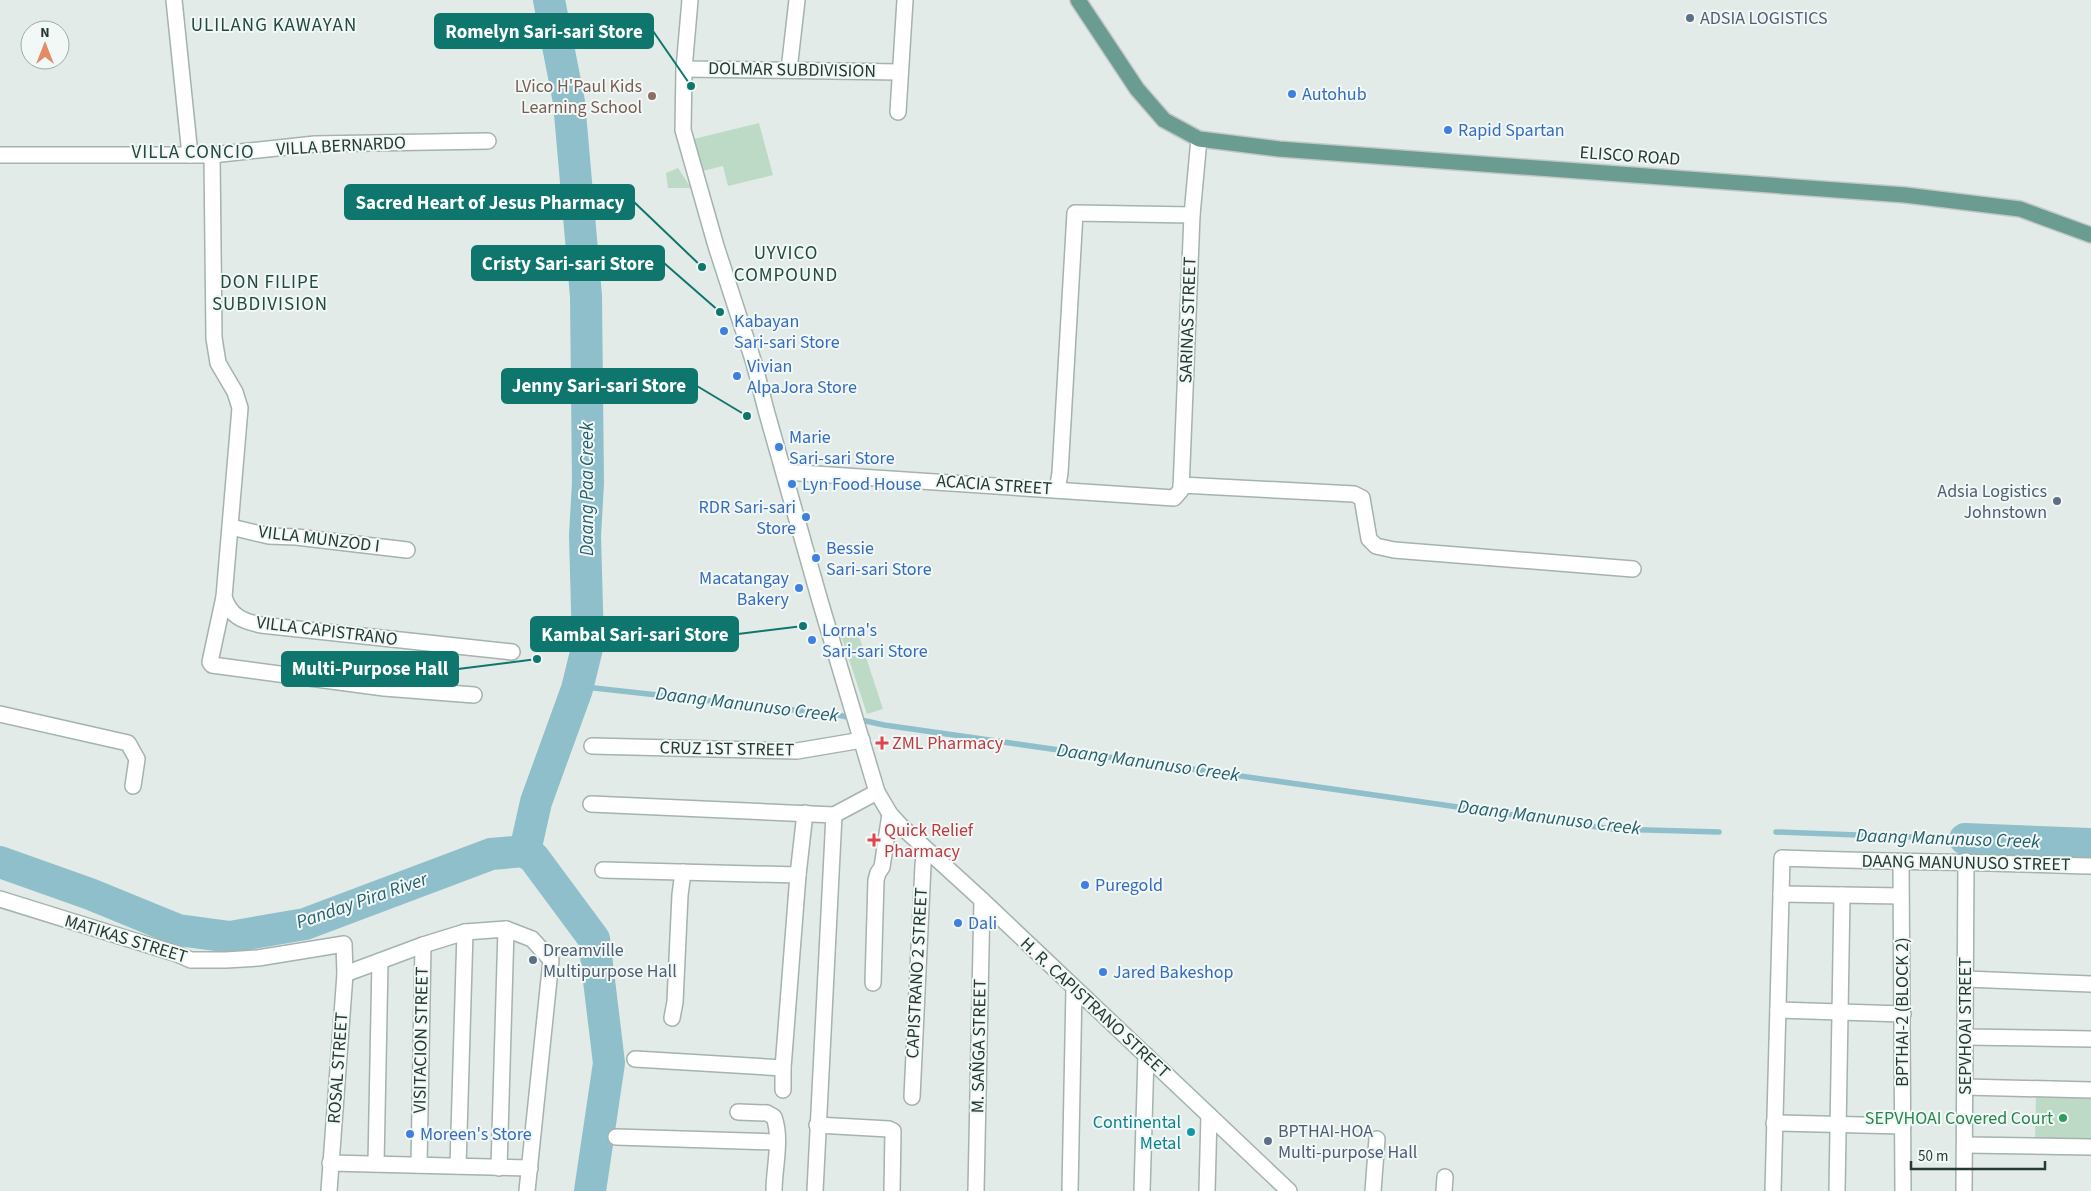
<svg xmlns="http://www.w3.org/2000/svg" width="2091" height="1191" font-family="'Source Sans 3',sans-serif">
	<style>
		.green { fill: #bddac6 }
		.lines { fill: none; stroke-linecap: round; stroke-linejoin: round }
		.stream { stroke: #8fbfcb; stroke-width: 5.5 }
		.river { stroke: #8fbfcb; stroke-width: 32 }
		.minor-casing { stroke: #a5b2ae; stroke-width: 18 }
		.major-casing { stroke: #c2c8c6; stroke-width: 18 }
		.minor { stroke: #fff; stroke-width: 15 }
		.major { stroke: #6b9c91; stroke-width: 15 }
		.service-dot { fill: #5c6f8a; stroke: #f2f8f5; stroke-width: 2 }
		.shop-dot { fill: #3f7fe0; stroke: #f2f8f5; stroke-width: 2 }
		.education-dot { fill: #8d6e63; stroke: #f2f8f5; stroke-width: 2 }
		.health-dot { fill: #e0444e; stroke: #f2f8f5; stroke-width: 2 }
		.leisure-dot { fill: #2e9e5b; stroke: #f2f8f5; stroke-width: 2 }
		.culture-dot { fill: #0f9aa8; stroke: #f2f8f5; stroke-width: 2 }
		.labels { text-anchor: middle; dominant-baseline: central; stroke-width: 4; stroke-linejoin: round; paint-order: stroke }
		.service-label { font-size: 18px; fill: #4e5e75; stroke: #f2f8f5; text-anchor: start }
		.street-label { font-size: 18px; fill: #243a35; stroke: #f2f8f5 }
		.education-label { font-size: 18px; fill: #785e54; stroke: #f2f8f5; text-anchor: end }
		.shop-label { font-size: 18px; fill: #366cbe; stroke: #f2f8f5; text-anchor: start }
		.health-label { font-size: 18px; fill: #be3a42; stroke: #f2f8f5; text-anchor: start }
		.leisure-label { font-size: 18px; fill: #27864d; stroke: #f2f8f5; text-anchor: end }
		.culture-label { font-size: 18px; fill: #0d838f; stroke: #f2f8f5; text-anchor: end }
		.neighbourhood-label { font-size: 19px; letter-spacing: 1px; fill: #224a42; stroke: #f2f8f5 }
		.water-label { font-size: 19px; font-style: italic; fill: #246070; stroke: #f2f8f5 }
		.leader { fill: none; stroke: #0f766e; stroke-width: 2 }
		.callout-dot { fill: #0f766e; stroke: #f2f8f5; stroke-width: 2 }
		.callout { fill: #0f766e; stroke: #0f766e; stroke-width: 2 }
		.callout-label { font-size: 19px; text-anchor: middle; font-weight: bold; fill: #fff }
	</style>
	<rect width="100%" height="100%" fill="#e2ebe7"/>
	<g class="green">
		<path d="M759 123 773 175 728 186 723 166 702 171 694 139Z"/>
		<path d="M678 168 691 188H668L666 173Z"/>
		<path d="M858 633 883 709 867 714 842 638Z"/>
		<path d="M2036 1095 2091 1096V1142L2035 1140Z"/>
	</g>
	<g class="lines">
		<g class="stream">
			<path d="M577 689 585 687 838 715 884 725 1612 829 1719 832"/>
			<path d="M1776 832 1965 839"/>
		</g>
		<g class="river">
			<path d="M1965 839 2091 844"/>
			<path d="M525 851 536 802 577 689 588 644 585 536 588 483 586 296 569 102 549 0"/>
			<path d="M525 851 534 858 594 939 609 1063 590 1191"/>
			<path d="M0 862 90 894 178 930 230 937 305 924 491 854 525 851"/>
		</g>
		<defs>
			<g id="minor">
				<path d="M174 0 190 155"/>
				<path d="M690 0 684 69 683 130 716 246 754 363 766 410 820 601 877 792 890 814 902 827 982 900 1289 1191"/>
				<path d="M684 69 900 72"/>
				<path d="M789 70 797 0"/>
				<path d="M898 112 905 0"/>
				<path d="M0 155H212L315 144 488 141"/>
				<path d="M212 155 214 338 218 363 235 392 240 408 224 597C230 616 242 621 261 625L512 652"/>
				<path d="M785 472 1174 498 1181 490 1192 215 1199 139"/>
				<path d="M1181 485 1354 494 1362 498 1369 539 1376 546 1394 550 1633 569"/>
				<path d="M1057 490 1060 473 1075 213 1192 215"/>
				<path d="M231 527 269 536 296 537 407 550"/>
				<path d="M224 597 210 662 212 665 384 688 474 695"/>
				<path d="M0 714 128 743 137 759 133 786"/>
				<path d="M592 746 797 751 862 740"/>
				<path d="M591 804 834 815 877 792"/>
				<path d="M1901 862 1903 1191"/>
				<path d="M603 870 798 875"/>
				<path d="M1781 894 1901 896"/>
				<path d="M0 899 177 954 191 960H226L258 958 344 944 345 974 329 1191"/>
				<path d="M345 974 423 945 465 932 506 929 532 939 551 960 527 1191"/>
				<path d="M1966 979 2091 984"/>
				<path d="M873 983 876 880 878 873 882 867 890 814"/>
				<path d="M1778 1010 1903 1014"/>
				<path d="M672 1018 675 1002 680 895 683 872"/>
				<path d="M1965 1037 2091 1039"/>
				<path d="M635 1059 783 1068"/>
				<path d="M1965 1087 2091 1090"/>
				<path d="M783 1090V1068L798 875 805 813"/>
				<path d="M912 1097 923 865 925 849"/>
				<path d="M738 1112 767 1113 774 1117C782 1139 774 1168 774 1191"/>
				<path d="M1774 1123 1903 1126"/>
				<path d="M817 1125 889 1129 893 1131 892 1191"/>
				<path d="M616 1137 776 1142"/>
				<path d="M1965 1145 2091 1147"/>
				<path d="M330 1163 530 1168"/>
				<path d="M376 1164 380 961"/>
				<path d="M419 1165 423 945"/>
				<path d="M458 1166 465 932"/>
				<path d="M499 1168 506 929"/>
				<path d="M815 1191 834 815"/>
				<path d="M976 1191 982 900"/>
				<path d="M1070 1191 1074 988"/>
				<path d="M1142 1191 1146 1055"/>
				<path d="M1207 1191 1209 1115"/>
				<path d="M1373 1191 1377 1139"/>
				<path d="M1444 1191 1445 1177"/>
				<path d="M1773 1191 1782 858C1885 862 1988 862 2091 866"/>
				<path d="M1837 1191 1842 895"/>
				<path d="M1964 1191 1966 861"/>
			</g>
			<path id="major" d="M1078 0 1137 89 1164 120 1199 139 1279 149 1905 195 2020 209 2091 235"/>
		</defs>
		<use href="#minor" class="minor-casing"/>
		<use href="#major" class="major-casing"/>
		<use href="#minor" class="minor"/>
		<use href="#major" class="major"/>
	</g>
	<g class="service-dot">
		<circle cx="1690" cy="18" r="5"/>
		<circle cx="2057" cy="501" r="5"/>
		<circle cx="533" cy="960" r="5"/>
		<circle cx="1268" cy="1141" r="5"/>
	</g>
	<g class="shop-dot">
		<circle cx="1292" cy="94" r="5"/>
		<circle cx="1448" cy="130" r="5"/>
		<circle cx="724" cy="331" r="5"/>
		<circle cx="737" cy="376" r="5"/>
		<circle cx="779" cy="447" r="5"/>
		<circle cx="792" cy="484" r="5"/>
		<circle cx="806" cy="517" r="5"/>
		<circle cx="816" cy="558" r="5"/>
		<circle cx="799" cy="588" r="5"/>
		<circle cx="812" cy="640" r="5"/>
		<circle cx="1085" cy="885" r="5"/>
		<circle cx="958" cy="923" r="5"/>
		<circle cx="1103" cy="972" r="5"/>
		<circle cx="410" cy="1134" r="5"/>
	</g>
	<circle class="education-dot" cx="652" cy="96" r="5"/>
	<g class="health-dot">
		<path d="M879.5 735.5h5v5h5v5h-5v5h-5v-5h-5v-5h5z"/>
		<path d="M871.5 832.5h5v5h5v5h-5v5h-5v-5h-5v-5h5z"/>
	</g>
	<circle class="leisure-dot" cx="2063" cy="1118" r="5"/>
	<circle class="culture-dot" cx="1191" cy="1132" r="5"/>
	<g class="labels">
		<g class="service-label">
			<text x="1700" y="18">ADSIA LOGISTICS</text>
			<text x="2047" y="491" text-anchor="end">Adsia Logistics<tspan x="2047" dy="21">Johnstown</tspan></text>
			<text x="543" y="950">Dreamville<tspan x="543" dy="21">Multipurpose Hall</tspan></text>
			<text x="1278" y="1131">BPTHAI-HOA<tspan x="1278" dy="21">Multi-purpose Hall</tspan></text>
		</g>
		<g class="street-label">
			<text transform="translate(792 70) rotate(1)">DOLMAR SUBDIVISION</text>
			<text transform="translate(341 146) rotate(-3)">VILLA BERNARDO</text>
			<text transform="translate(1630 156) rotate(4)">ELISCO ROAD</text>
			<text transform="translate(1188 320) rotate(-88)">SARINAS STREET</text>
			<text transform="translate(994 485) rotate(4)">ACACIA STREET</text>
			<text transform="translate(319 539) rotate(7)">VILLA MUNZOD I</text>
			<text transform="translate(327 631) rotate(7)">VILLA CAPISTRANO</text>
			<text transform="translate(727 749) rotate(1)">CRUZ 1ST STREET</text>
			<text transform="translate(1966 863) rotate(1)">DAANG MANUNUSO STREET</text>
			<text transform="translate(126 939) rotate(17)">MATIKAS STREET</text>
			<text transform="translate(917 973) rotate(-87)">CAPISTRANO 2 STREET</text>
			<text transform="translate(1095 1008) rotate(43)">H. R. CAPISTRANO STREET</text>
			<text transform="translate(1902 1012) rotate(-90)">BPTHAI-2 (BLOCK 2)</text>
			<text transform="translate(1965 1026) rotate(-90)">SEPVHOAI STREET</text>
			<text transform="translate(421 1040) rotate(-89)">VISITACION STREET</text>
			<text transform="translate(979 1046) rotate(-89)">M. SAÑGA STREET</text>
			<text transform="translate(338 1068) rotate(-86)">ROSAL STREET</text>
		</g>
		<g class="education-label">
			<text x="642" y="86">LVico H'Paul Kids<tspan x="642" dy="21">Learning School</tspan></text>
		</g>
		<g class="shop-label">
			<text x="1302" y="94">Autohub</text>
			<text x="1458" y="130">Rapid Spartan</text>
			<text x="734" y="321">Kabayan<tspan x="734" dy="21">Sari-sari Store</tspan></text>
			<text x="747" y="366">Vivian<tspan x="747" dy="21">AlpaJora Store</tspan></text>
			<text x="789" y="437">Marie<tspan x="789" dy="21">Sari-sari Store</tspan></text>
			<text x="802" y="484">Lyn Food House</text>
			<text x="796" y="507" text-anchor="end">RDR Sari-sari<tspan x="796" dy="21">Store</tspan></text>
			<text x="826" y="548">Bessie<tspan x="826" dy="21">Sari-sari Store</tspan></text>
			<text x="789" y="578" text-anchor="end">Macatangay<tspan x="789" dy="21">Bakery</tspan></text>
			<text x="822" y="630">Lorna's<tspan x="822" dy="21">Sari-sari Store</tspan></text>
			<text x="1095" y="885">Puregold</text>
			<text x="968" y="923">Dali</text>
			<text x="1113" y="972">Jared Bakeshop</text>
			<text x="420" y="1134">Moreen's Store</text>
		</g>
		<g class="health-label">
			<text x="892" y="743">ZML Pharmacy</text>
			<text x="884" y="830">Quick Relief<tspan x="884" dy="21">Pharmacy</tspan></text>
		</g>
		<g class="leisure-label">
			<text x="2053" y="1118">SEPVHOAI Covered Court</text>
		</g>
		<g class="culture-label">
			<text x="1181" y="1122">Continental<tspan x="1181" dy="21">Metal</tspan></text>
		</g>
		<g class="neighbourhood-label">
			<text x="274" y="25">ULILANG KAWAYAN</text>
			<text x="193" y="152">VILLA CONCIO</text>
			<text x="786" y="253">UYVICO<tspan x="786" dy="22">COMPOUND</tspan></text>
			<text x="270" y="282">DON FILIPE<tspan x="270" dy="22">SUBDIVISION</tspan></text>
		</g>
		<g class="water-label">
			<text transform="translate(587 489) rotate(-90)">Daang Paa Creek</text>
			<text transform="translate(747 705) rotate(7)">Daang Manunuso Creek</text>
			<text transform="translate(1148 763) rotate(8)">Daang Manunuso Creek</text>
			<text transform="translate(1549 818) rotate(7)">Daang Manunuso Creek</text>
			<text transform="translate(1948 839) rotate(2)">Daang Manunuso Creek</text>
			<text transform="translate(362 901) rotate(-19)">Panday Pira River</text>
		</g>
	</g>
	<path class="leader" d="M691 86L653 31M702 267L634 202M720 312L664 263M747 416L697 386M803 626L738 634M537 659L458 669"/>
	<g class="callout-dot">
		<circle cx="691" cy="86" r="5"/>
		<circle cx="702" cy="267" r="5"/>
		<circle cx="720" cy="312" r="5"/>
		<circle cx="747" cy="416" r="5"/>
		<circle cx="803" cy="626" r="5"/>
		<circle cx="537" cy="659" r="5"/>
	</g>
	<g class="callout">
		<rect x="435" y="14" width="218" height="34" rx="5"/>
		<rect x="345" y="185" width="289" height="34" rx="5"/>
		<rect x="472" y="246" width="192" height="34" rx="5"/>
		<rect x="502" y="369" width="195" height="34" rx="5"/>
		<rect x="531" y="617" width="207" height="34" rx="5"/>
		<rect x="282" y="652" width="176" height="34" rx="5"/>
	</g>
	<g class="callout-label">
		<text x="544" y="38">Romelyn Sari-sari Store</text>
		<text x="490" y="209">Sacred Heart of Jesus Pharmacy</text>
		<text x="568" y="270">Cristy Sari-sari Store</text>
		<text x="599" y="392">Jenny Sari-sari Store</text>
		<text x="635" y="641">Kambal Sari-sari Store</text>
		<text x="370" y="675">Multi-Purpose Hall</text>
	</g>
	<g transform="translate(45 45)"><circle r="24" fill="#f2f8f5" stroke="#a0aca8"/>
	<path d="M0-4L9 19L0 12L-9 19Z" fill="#e48a66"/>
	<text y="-8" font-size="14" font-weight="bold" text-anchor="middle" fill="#243a35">N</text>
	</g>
	<path d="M1911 1161v8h134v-8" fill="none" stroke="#243a35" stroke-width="2.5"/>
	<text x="1918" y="1161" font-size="15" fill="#243a35" stroke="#f2f8f5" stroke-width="4" paint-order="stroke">50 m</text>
</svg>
